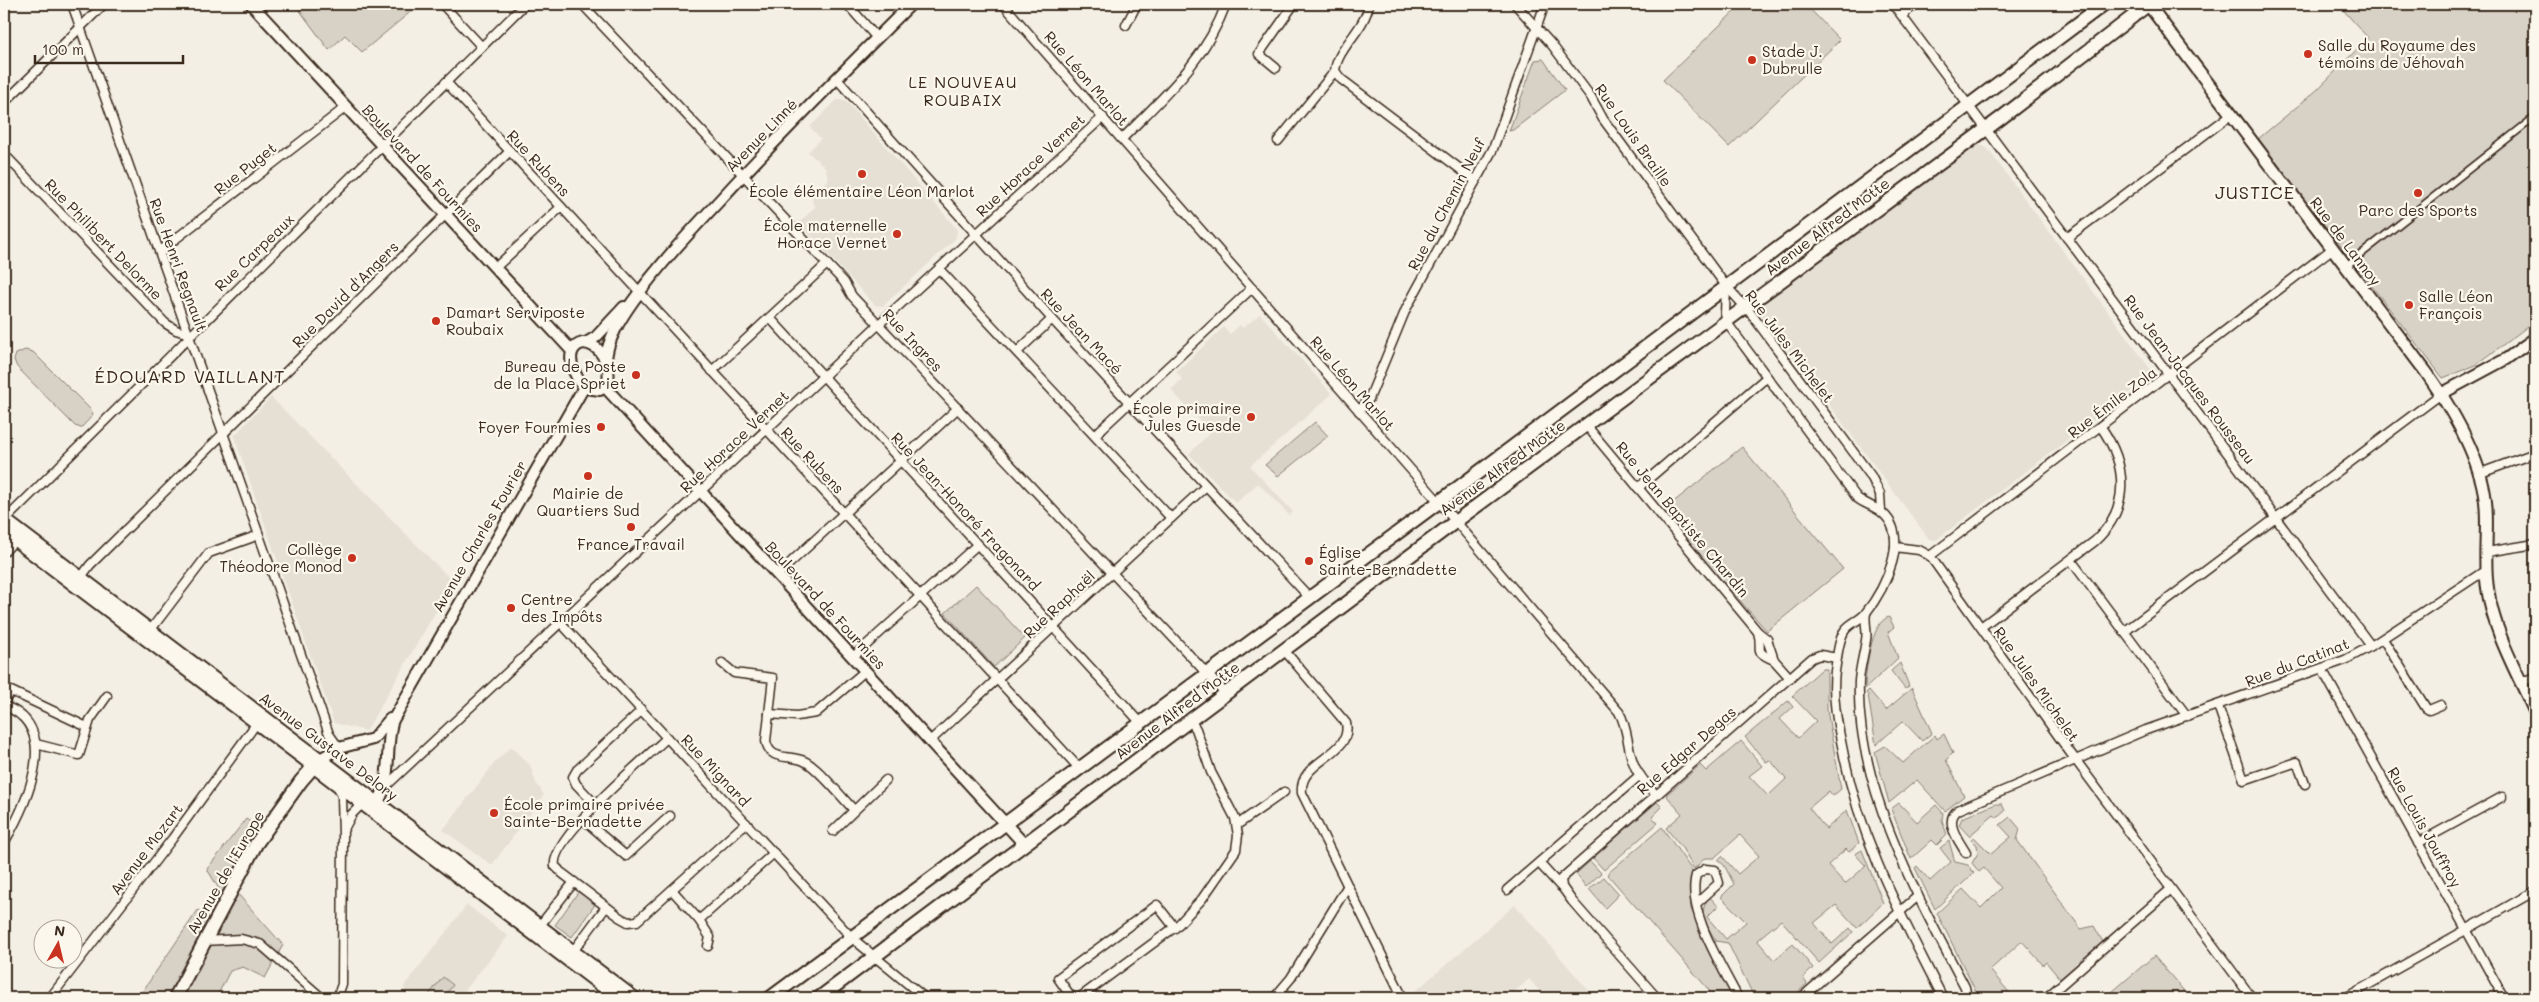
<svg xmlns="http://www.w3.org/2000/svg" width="2539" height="1002" font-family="Mali,sans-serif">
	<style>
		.built { fill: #e5dfd4 }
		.green { fill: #d8d1c6; stroke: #8a7e72 }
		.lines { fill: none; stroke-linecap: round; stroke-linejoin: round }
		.pedestrian-casing { stroke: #3b2a1e; stroke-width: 9 }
		.minor-casing { stroke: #3b2a1e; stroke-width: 11 }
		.tertiary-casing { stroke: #3b2a1e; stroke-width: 14 }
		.secondary-casing { stroke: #3b2a1e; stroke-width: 15 }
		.primary-casing { stroke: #3b2a1e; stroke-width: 16 }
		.pedestrian { stroke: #fbf7ec; stroke-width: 5.5 }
		.minor { stroke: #fbf7ec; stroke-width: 8 }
		.tertiary { stroke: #fbf7ec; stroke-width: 10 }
		.secondary { stroke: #fbf7ec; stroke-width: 11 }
		.primary { stroke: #fbf7ec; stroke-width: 12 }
		.poi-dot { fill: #c8321e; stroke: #fbf7ec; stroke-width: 2 }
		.labels { text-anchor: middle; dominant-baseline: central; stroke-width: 4.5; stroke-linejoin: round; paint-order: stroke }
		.poi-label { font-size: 15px; fill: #3b2a1e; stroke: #fbf7ec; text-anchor: start }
		.street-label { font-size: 15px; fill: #3b2a1e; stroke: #fbf7ec }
		.neighbourhood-label { font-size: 16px; letter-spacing: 1px; fill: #3b2a1e; stroke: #fbf7ec }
		.quarter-label { font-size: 18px; letter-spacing: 1px; fill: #3b2a1e; stroke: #fbf7ec }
	</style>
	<rect width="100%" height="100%" fill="#f3efe4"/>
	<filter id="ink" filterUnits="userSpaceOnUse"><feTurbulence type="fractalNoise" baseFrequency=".02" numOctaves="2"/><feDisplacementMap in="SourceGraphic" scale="10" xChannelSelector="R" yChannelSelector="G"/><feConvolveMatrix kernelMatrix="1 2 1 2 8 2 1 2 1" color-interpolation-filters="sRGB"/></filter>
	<g filter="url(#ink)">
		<g class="built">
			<path d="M837 100H845L957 229 956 238 883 306 875 305 799 223 816 206 813 204 812 196 828 180 826 168 808 152 821 139 810 127Z"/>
			<path d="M1978 144 1987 148 2151 370 2150 377 1936 540 1929 539 1760 312 1761 305Z"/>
			<path d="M1260 314 1332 394 1250 466 1293 512 1289 515 1258 483 1236 503 1189 454 1211 432 1171 390 1182 379 1176 372 1224 327 1230 334 1240 325 1243 328Z"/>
			<path d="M271 397 453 582 366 731 334 723 234 436Z"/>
			<path d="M511 747 530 765 536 783 544 795 492 865 443 830 497 760Z"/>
			<path d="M467 905 508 936 459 998H418L405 991 404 986Z"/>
			<path d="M1515 905 1595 998H1546L1529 979 1507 998H1413L1411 995Z"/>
		</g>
		<g class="green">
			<path d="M295 4H420L362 52 345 35 329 50Z"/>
			<path d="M1742 4H1805L1840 40 1729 147 1663 80Z"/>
			<path d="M2338 4H2535V321L2476 365 2443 378 2258 139 2317 90 2368 38Z"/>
			<path d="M1543 59 1565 90 1513 130 1509 131 1535 60Z"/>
			<path d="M25 350 33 352 91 410 93 415 81 428 75 426 17 367 14 360 16 354Z"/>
			<path d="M1315 422 1328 436 1278 476 1265 465Z"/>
			<path d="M1742 447 1843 569 1767 631 1661 512Z"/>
			<path d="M976 585 1025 638 994 667 945 613Z"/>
			<path d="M1889 617 1894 627 1888 632 1898 658 1865 689C1865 673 1871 621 1889 617Z"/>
			<path d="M1900 663 1909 686 1905 689 1891 671Z"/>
			<path d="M1822 669H1827V710L1841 789 1833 796 1829 791 1809 808 1826 829 1847 810 1859 843 1849 852 1846 849 1828 865 1845 884 1866 866 1855 854 1862 850 1883 903 1857 928 1836 905 1814 923 1832 944 1850 928 1853 932 1819 963 1781 920 1757 940 1774 960 1793 944 1813 968 1803 978 1807 984 1791 998H1752L1753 995 1728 943 1716 941C1706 923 1697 916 1709 896L1718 906 1707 917 1726 939 1746 922 1721 897 1734 884 1724 865 1718 860 1722 856 1738 874 1759 856 1740 835 1714 858H1705L1694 869 1682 848 1666 828 1682 814 1666 795 1700 765 1706 771 1741 741 1762 766 1749 776 1768 796 1786 779 1770 760 1766 762 1745 737 1788 701 1793 707 1780 719 1798 738 1816 721 1792 696Z"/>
			<path d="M1912 688 1932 733 1922 741 1903 721 1876 745 1868 695 1866 693 1869 690 1886 710Z"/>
			<path d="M1944 734 1953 753 1946 760 1964 796 1945 811 1917 780 1889 803 1875 752 1885 746 1903 763 1935 735 1937 739Z"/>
			<path d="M1657 802 1662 807 1652 817 1658 823 1604 870 1593 858Z"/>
			<path d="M1899 803 1917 822 1936 805 1943 813 1942 820 1947 835 1937 845 1932 840 1911 859 1891 809Z"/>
			<path d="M1996 804H2002L2005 811 1997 818 1994 815 1969 836 1959 825 1962 818Z"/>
			<path d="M2010 817 2020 829 2017 840 2081 929 2094 926 2103 942 2060 979 2046 962 2043 965 2022 941 1990 970 2014 998H1979L1937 913 1963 889 1981 908 2001 888 1984 868 1979 872 1972 863 1978 853 1977 845 1971 839 1974 837 1991 854 2011 837 2000 825Z"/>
			<path d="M246 819 270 835 237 893 283 945 265 978 243 967 230 971 216 998H138L198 910 204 913 219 889 207 869Z"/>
			<path d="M1662 827 1693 872 1690 895 1691 909 1734 998H1716L1607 874Z"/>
			<path d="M1949 841 1955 862 1968 865 1974 873 1935 909 1915 868 1917 866 1930 881 1951 862 1940 848Z"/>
			<path d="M1590 861 1601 873 1586 887 1576 874Z"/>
			<path d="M1604 877 1619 894 1605 908 1589 889Z"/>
			<path d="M579 891 596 903 572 937 555 925Z"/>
			<path d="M2154 956 2190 998H2105Z"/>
			<path d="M443 977 453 985 443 998 427 997Z"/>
		</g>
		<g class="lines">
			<defs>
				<path id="pedestrian" d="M2346 266 2535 117"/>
				<g id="minor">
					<path d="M72 4 329 734 339 748"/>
					<path d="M442 4 482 47"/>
					<path d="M582 4 844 282 852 296 1226 694"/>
					<path d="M847 4 877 38"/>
					<path d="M1003 4 1439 502 1619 712C1628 728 1627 746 1633 762 1637 775 1648 785 1656 795"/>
					<path d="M1515 4 1552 45 1591 97 1603 119 1726 286 1749 311 1871 476 1880 494 1881 511"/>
					<path d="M1893 4 2371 646"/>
					<path d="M1902 15 1916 4"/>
					<path d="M1126 25 1137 4"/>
					<path d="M1276 68 1259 54 1294 4"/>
					<path d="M1335 71 1341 79 1476 181"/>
					<path d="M837 79 1052 319 1310 598"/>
					<path d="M446 82 1079 768"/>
					<path d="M4 103 104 4"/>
					<path d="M1122 139C1163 97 1206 60 1226 4"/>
					<path d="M1278 141 1335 71C1337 48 1365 30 1369 4"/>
					<path d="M4 154 165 323 176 330 189 334"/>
					<path d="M2067 238 2232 114"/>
					<path d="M160 251 346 107"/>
					<path d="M495 268 561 207"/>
					<path d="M939 269 1171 518"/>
					<path d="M1726 286 1725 314 1730 327 1857 498C1865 504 1873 506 1880 511 1913 535 1884 590 1865 614 1860 620 1850 623 1845 630 1838 640 1837 660 1835 671 1832 696 1837 722 1842 746 1860 842 1900 913 1943 998"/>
					<path d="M770 318 1141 723"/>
					<path d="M1017 352 1052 319"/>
					<path d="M712 371 827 264"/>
					<path d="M1359 411 1369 399 1406 309 1493 149 1545 4"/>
					<path d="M1586 425 1758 632 1767 639 1774 660 1790 678"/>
					<path d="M1095 435 1252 288"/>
					<path d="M2478 474 2535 453"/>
					<path d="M1638 488 1767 377"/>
					<path d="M4 521 525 4"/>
					<path d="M1895 547 1919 550 1930 556 2069 751 2252 998"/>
					<path d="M4 552 18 537"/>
					<path d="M2487 552 2535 544"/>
					<path d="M1930 556 2332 249"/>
					<path d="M2071 560 2187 716"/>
					<path d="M777 575 958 408"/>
					<path d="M79 580 90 565 510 151"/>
					<path d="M1866 613C1864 622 1868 631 1866 640 1864 654 1860 667 1859 681 1855 785 1918 898 1965 987L1967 998"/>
					<path d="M560 622 852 938 925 998"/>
					<path d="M1981 627 2095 541C2131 508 2127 464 2101 427"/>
					<path d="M149 632 209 553 259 535"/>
					<path d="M1758 632C1764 651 1751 650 1774 660"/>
					<path d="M2124 632 2441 394"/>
					<path d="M2383 639 2426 708 2429 710 2441 705"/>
					<path d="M1284 650 1346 723C1353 756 1298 760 1302 793L1403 998"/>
					<path d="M853 657 978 544"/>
					<path d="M722 663 734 673 773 678 766 741C770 762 789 754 804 761 817 766 843 799 854 810"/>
					<path d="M2322 669 2504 998"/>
					<path d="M2522 682 2535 677"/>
					<path d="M4 702 11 691 87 727"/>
					<path d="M4 706C64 727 25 807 4 843"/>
					<path d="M2218 706 2244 780 2297 762 2305 784"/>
					<path d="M769 714 797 716 816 713 865 671"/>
					<path d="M930 741 1206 486"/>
					<path d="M36 744 79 755 90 720 107 696"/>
					<path d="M385 787 879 324 1103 117"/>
					<path d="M595 804 576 784 573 777 577 770 642 710"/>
					<path d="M583 819 626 856 670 816"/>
					<path d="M1237 825 1284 792"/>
					<path d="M344 829 352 814 365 801"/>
					<path d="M833 831 886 780"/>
					<path d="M2418 843 2502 797"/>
					<path d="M1966 853C1959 841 1943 821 1958 810L2146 730 2345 660 2371 646 2486 570"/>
					<path d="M1539 863 1561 887"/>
					<path d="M559 870 555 866C549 840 646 757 667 738"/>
					<path d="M562 873 616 914"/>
					<path d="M672 890 699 920"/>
					<path d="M1507 890 1640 775"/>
					<path d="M1697 903 1719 883 1715 870 1705 869 1696 875C1686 911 1722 966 1738 998"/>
					<path d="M619 917 628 922 637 921 746 823"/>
					<path d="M538 928 574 882"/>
					<path d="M204 941 241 939 260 944 322 998"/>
					<path d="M708 946 710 937 699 920 774 853"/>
					<path d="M571 954 606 907"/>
					<path d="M50 998 172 839 259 720"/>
					<path d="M337 998 342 984 343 836 342 796 338 787"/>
					<path d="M1072 998 1058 978 1157 905 1175 928"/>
					<path d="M1079 998 1179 924 1202 899 1236 850 1238 835 1235 818 1211 772 1196 729 1190 720"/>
					<path d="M1274 998 1291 978 1347 887"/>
					<path d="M1657 998 1572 901 1562 887 1561 879 1812 658 1820 655 1837 658"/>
					<path d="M1801 998 1918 896"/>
					<path d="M2046 998 2171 889"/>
					<path d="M2345 998 2535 891"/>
					<path d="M2533 998 2535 997"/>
				</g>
				<g id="tertiary">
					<path d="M251 4 572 351"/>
					<path d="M583 343C601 344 611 365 608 382L600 390 586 388C574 379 561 348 583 343Z"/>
					<path d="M586 343 596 337 624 307"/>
					<path d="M606 362C606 341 621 318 633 301 659 265 690 232 720 200 781 133 847 68 911 4"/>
					<path d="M605 387 1024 844"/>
					<path d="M2441 394 2506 359 2535 338"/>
					<path d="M320 759 339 748 373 739 390 719"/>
					<path d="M372 806C394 795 384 742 393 720L584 387"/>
				</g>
				<g id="secondary">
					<path d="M2148 4 2426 372C2452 409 2483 462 2486 507 2488 535 2483 564 2488 591 2494 633 2518 674 2535 712"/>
					<path d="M4 519 320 759"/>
					<path d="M4 532 313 766"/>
				</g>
				<g id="primary">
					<path d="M313 766 618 998"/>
					<path d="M175 998 256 844 301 781 320 759 634 998"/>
					<path d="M770 998 1439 502 2104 4"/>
					<path d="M819 998 1455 522 2001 118 2149 4"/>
				</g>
			</defs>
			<use href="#pedestrian" class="pedestrian-casing"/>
			<use href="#minor" class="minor-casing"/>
			<use href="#tertiary" class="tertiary-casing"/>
			<use href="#secondary" class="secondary-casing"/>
			<use href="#primary" class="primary-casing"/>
			<use href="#pedestrian" class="pedestrian"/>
			<use href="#minor" class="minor"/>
			<use href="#tertiary" class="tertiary"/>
			<use href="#secondary" class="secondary"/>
			<use href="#primary" class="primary"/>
		</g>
	</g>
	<g class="poi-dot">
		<circle cx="2308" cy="54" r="5"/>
		<circle cx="1752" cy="60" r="5"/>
		<circle cx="862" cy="174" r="5"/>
		<circle cx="2418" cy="193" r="5"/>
		<circle cx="897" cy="234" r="5"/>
		<circle cx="2409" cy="305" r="5"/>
		<circle cx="436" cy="321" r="5"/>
		<circle cx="636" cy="375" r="5"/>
		<circle cx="1251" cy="417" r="5"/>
		<circle cx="601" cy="427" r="5"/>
		<circle cx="588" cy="476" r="5"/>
		<circle cx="631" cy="527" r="5"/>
		<circle cx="352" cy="558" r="5"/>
		<circle cx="1309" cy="561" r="5"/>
		<circle cx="511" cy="608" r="5"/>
		<circle cx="494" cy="813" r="5"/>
	</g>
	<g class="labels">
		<g class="poi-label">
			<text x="2318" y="45">Salle du Royaume des<tspan x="2318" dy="17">témoins de Jéhovah</tspan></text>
			<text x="1762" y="51">Stade J.<tspan x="1762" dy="17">Dubrulle</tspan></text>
			<text x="862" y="191" text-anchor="middle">École élémentaire Léon Marlot</text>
			<text x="2418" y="210" text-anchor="middle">Parc des Sports</text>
			<text x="887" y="225" text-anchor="end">École maternelle<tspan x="887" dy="17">Horace Vernet</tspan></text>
			<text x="2419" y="296">Salle Léon<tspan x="2419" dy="17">François</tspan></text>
			<text x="446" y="312">Damart Serviposte<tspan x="446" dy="17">Roubaix</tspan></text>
			<text x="626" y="366" text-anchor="end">Bureau de Poste<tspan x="626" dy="17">de la Place Spriet</tspan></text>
			<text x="1241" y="408" text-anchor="end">École primaire<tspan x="1241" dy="17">Jules Guesde</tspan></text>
			<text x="591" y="427" text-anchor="end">Foyer Fourmies</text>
			<text x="588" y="493" text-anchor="middle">Mairie de<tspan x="588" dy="17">Quartiers Sud</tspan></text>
			<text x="631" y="544" text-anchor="middle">France Travail</text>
			<text x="342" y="549" text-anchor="end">Collège<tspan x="342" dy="17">Théodore Monod</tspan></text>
			<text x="1319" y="552">Église<tspan x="1319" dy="17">Sainte-Bernadette</tspan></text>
			<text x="521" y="599">Centre<tspan x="521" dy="17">des Impôts</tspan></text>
			<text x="504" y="804">École primaire privée<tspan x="504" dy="17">Sainte-Bernadette</tspan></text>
		</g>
		<g class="street-label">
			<text transform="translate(1087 78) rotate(49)">Rue Léon Marlot</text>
			<text transform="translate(761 135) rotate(-46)">Avenue Linné</text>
			<text transform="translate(1634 135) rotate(55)">Rue Louis Braille</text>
			<text transform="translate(539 163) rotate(47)">Rue Rubens</text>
			<text transform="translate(1030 165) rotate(-43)">Rue Horace Vernet</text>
			<text transform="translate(245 168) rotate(-38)">Rue Puget</text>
			<text transform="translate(423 168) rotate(47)">Boulevard de Fourmies</text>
			<text transform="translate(1446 204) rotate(-62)">Rue du Chemin Neuf</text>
			<text transform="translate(1827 226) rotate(-37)">Avenue Alfred Motte</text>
			<text transform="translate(104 239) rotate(46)">Rue Philibert Delorme</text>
			<text transform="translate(2346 241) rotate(53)">Rue de Lannoy</text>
			<text transform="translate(254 252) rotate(-44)">Rue Carpeaux</text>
			<text transform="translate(179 265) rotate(70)">Rue Henri Regnault</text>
			<text transform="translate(345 294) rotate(-45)">Rue David d'Angers</text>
			<text transform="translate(1082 331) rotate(47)">Rue Jean Macé</text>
			<text transform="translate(913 340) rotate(47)">Rue Ingres</text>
			<text transform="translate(1790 346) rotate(53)">Rue Jules Michelet</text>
			<text transform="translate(2190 379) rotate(53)">Rue Jean-Jacques Rousseau</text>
			<text transform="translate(1353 383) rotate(49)">Rue Léon Marlot</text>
			<text transform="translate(2112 402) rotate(-37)">Rue Émile Zola</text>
			<text transform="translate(734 441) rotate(-43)">Rue Horace Vernet</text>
			<text transform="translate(813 460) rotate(47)">Rue Rubens</text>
			<text transform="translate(1502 467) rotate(-36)">Avenue Alfred Motte</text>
			<text transform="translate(966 511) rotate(47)">Rue Jean-Honoré Fragonard</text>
			<text transform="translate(1683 519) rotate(50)">Rue Jean Baptiste Chardin</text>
			<text transform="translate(479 536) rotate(-60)">Avenue Charles Fourier</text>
			<text transform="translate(1059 604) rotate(-43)">Rue Raphaël</text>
			<text transform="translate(826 605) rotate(47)">Boulevard de Fourmies</text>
			<text transform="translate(2297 662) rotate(-21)">Rue du Catinat</text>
			<text transform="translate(2037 684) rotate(55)">Rue Jules Michelet</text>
			<text transform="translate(1177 710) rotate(-37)">Avenue Alfred Motte</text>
			<text transform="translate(329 746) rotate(37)">Avenue Gustave Delory</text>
			<text transform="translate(1686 750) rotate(-41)">Rue Edgar Degas</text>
			<text transform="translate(716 770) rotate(47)">Rue Mignard</text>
			<text transform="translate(2425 827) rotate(61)">Rue Louis Jouffroy</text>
			<text transform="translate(146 849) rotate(-53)">Avenue Mozart</text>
			<text transform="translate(225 872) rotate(-60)">Avenue de l'Europe</text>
		</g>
		<g class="neighbourhood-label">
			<text x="963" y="81">LE NOUVEAU<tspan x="963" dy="18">ROUBAIX</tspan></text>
		</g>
		<g class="quarter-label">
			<text x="2255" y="192">JUSTICE</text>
			<text x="190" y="376">ÉDOUARD VAILLANT</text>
		</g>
	</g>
	<rect width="2539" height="1002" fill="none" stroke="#fbf7ec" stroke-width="20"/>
	<rect x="10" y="10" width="2519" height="982" fill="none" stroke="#3b2a1e" stroke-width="2" filter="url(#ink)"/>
	<g transform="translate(58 944) rotate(8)"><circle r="24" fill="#fbf7ec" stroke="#aea59a"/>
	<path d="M0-4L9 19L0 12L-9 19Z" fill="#c8321e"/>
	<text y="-8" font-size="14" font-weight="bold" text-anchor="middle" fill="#3b2a1e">N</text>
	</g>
	<path d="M35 55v8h148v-8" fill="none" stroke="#3b2a1e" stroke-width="2.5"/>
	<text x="42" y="55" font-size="15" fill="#3b2a1e" stroke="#fbf7ec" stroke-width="4" paint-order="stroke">100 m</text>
</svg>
